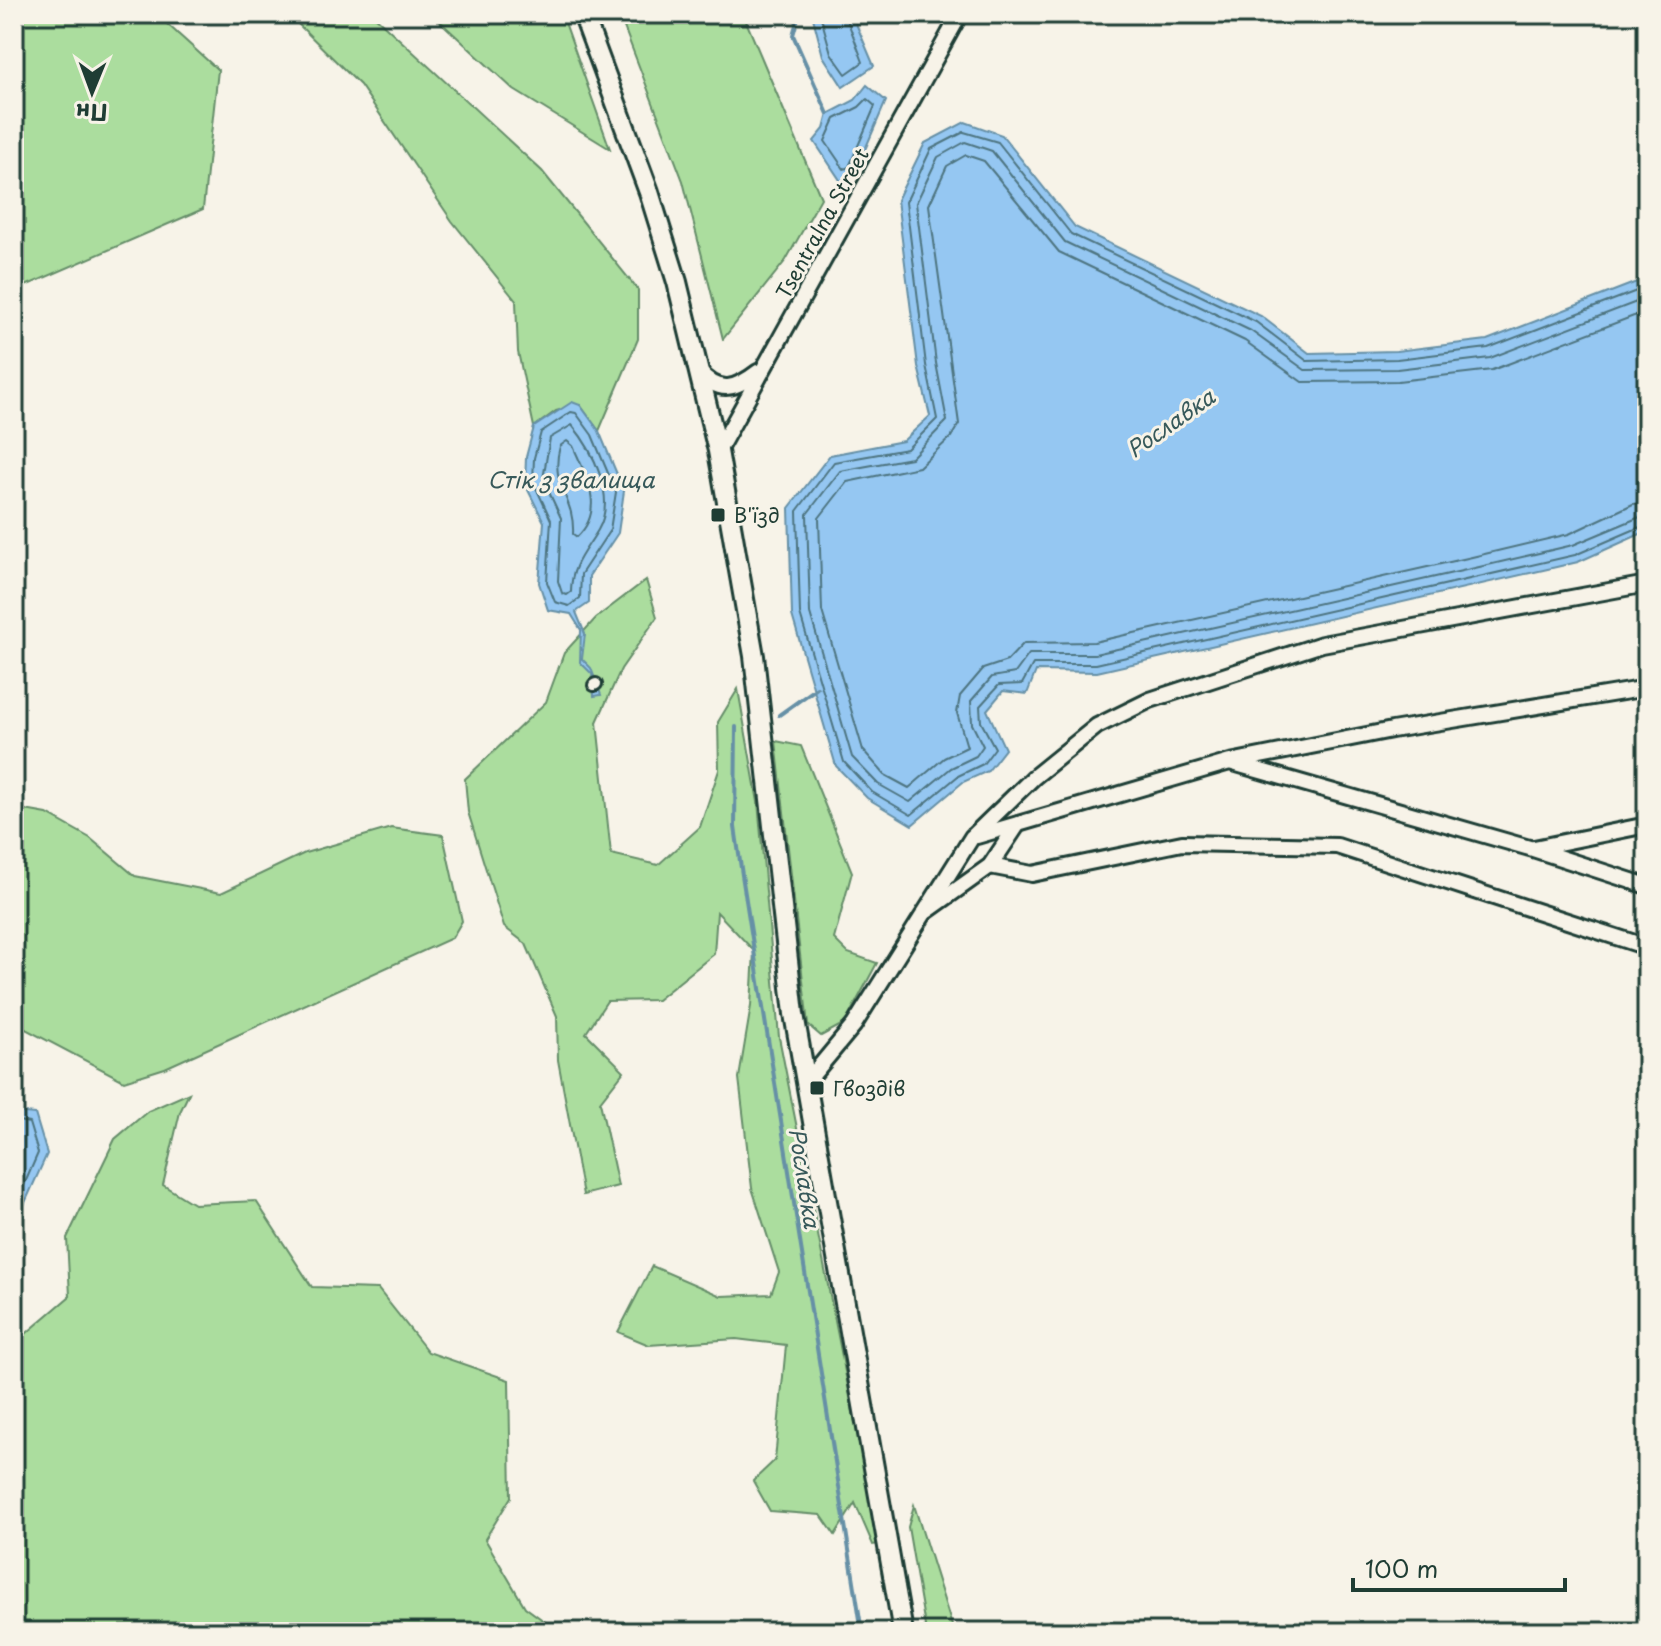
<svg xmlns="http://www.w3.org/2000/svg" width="1661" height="1646" font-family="'Playpen Sans',sans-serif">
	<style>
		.green { fill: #abdd9e; stroke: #658d69; stroke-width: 2 }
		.water { fill: #95c7f2; stroke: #6690a6; stroke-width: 2 }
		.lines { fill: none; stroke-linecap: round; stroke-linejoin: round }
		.shore { stroke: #4e7480; stroke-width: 2 }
		.stream { stroke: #6690a6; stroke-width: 4 }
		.pedestrian-casing { stroke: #1f3d34; stroke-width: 16 }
		.minor-casing { stroke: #1f3d34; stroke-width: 20 }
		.secondary-casing { stroke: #1f3d34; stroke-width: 24 }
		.pedestrian { stroke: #f7f3e8; stroke-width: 10 }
		.minor { stroke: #f7f3e8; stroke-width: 14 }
		.secondary { stroke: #f7f3e8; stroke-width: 18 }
		.poi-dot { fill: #1f3d34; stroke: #f7f3e8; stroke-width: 3 }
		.labels { text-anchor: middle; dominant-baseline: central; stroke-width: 6; stroke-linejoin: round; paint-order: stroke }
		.street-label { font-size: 20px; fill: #1f3d34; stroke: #f7f3e8 }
		.poi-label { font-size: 20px; fill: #1f3d34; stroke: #f7f3e8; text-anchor: start }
		.water-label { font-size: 22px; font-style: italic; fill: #37595a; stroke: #f7f3e8 }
	</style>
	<rect width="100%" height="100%" fill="#f7f3e8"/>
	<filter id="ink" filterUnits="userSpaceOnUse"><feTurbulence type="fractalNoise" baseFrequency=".0125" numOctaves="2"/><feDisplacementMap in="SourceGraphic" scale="16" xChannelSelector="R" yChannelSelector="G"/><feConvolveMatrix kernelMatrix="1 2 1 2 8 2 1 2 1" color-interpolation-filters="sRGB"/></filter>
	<g filter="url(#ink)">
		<g class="green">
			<path d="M14 14H156L218 70 203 209 14 291Z"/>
			<path d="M288 14H372L542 171 638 290V339L599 431 580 405 556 411 534 427 518 352 516 301 452 221 360 85Z"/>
			<path d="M432 14H562L610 149 514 90Z"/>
			<path d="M619 14H743L821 198 786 260 723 339 683 181Z"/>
			<path d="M646 580 657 617 621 669 597 722 611 854 658 865 700 827 719 770 718 722 738 689 758 802 779 1037 879 1544 873 1545 855 1503 835 1535 821 1515 770 1511 753 1481 775 1460 786 1345 736 1339 649 1345 618 1332 652 1266 721 1296 771 1294 779 1272 752 1188 739 1078 751 1006 754 951 717 912 714 954 657 1000 607 1001 586 1033 624 1071 600 1102 618 1186 583 1195 558 1060 557 1016 526 944 504 927 468 812 465 779 546 702 564 653 596 618Z"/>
			<path d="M776 741 801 746 852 872 834 939 848 953 877 963 845 1023 821 1036 808 1025Z"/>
			<path d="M14 808 47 814 90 838 135 876 221 893 305 853 391 828 443 835 462 921 452 938 165 1068 124 1081 20 1026 14 1028Z"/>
			<path d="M189 1093 180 1112 163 1185 194 1204 256 1201 312 1287 378 1289 428 1352 509 1380 511 1497 485 1539 525 1607 559 1632H14V1344L70 1296 67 1238 115 1139 148 1111Z"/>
			<path d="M914 1505 954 1632H926L908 1527Z"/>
		</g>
		<g class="water">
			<path d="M812 14H852L874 66 843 87 823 56Z"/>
			<path d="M867 85 886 101 854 175 842 183 814 141 824 129 828 114 855 100Z"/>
			<path d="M965 122 1002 135 1075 227 1261 316 1309 353 1396 351 1487 340 1647 278V531L1578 562 1097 672 1036 671 1027 694 1003 691 987 710 1005 749 988 771 963 782 912 825 867 798 836 766 792 615 789 508 830 455 903 441 930 416 918 366 897 200 925 143Z"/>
			<path d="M572 402 580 405 599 431 624 491 618 533 589 576V603L576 612 585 634 582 659 591 668 601 695 594 696 592 674 580 662 581 630 571 614 548 610 539 583 544 522 525 484 526 457 534 427Z"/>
			<path d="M14 1112 35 1114 47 1154 14 1227Z"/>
		</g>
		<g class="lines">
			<g class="shore">
				<path d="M820 14 831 53 846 74 863 62 845 14"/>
				<path d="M867 99 875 106 849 167 844 169 825 141 835 119 859 107Z"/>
				<path d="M1647 287 1488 348 1397 359 1307 361 1256 322 1071 234 998 142 964 132 931 149 906 202 926 365 937 419 907 449 834 462 797 511 800 614 844 762 872 792 911 815 958 776 983 764 995 748 981 722 980 706 999 685 1022 684 1033 664H1096L1575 555 1647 524"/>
				<path d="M1647 298 1490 358 1397 369 1305 370 1251 331 1065 242 992 151 965 142 938 157 916 203 936 363 947 421 911 458 840 471 807 514 810 613 852 757 878 784 910 802 951 768 976 756 983 746 972 724 971 701 992 677 1015 673 1029 654H1095L1475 568 1573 545 1647 514"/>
				<path d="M1647 311 1492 370 1398 381 1302 382 1245 341 1059 252 984 161 966 155 947 166 929 205 959 424 951 437 919 467 847 482 819 518 822 611 863 750 885 775 909 788 944 758 967 747 957 713 960 696 983 669 1007 661 1024 643 1094 642 1472 557 1569 534 1633 504 1647 502"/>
				<path d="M571 412 576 413 592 435 616 492 610 530 581 574 580 598 569 606 555 602 547 582 551 520 533 481 534 458 541 432Z"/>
				<path d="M572 425C593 450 617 498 598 530 585 552 571 565 571 592L567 595 562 593 558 581 561 518 543 479 550 438Z"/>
				<path d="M567 441 573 446C586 476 606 510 577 537L573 534C575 496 549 487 560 446Z"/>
				<path d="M14 1120 29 1123 38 1153 14 1208"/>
			</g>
			<g class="stream">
				<path d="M799 14 793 35 828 114"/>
				<path d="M779 715 817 688"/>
				<path d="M736 727 735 827 742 875 862 1632"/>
			</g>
			<defs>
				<path id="pedestrian" d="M594 685 596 684"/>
				<g id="minor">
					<path d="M699 371C719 395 736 389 758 372"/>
					<path d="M718 451 960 14"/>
					<path d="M1233 763 1533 849 1647 886"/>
					<path d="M977 836 1230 762 1392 730 1647 688"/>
					<path d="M1534 848 1647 825"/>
					<path d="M990 866 1032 874 1182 843 1337 846 1647 947"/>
					<path d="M927 911 990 866 1018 824"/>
					<path d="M805 1084 854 1025 972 837 1034 777 1097 726 1150 700 1322 644 1647 584"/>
				</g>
				<path id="secondary" d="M583 14 649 192 677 282 718 451 754 656 794 1014 903 1632"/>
			</defs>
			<use href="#pedestrian" class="pedestrian-casing"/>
			<use href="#minor" class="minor-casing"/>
			<use href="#secondary" class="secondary-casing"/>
			<use href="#pedestrian" class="pedestrian"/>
			<use href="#minor" class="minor"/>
			<use href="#secondary" class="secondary"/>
		</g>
	</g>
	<g class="poi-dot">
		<rect x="710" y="507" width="16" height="16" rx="4"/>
		<rect x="809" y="1080" width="16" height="16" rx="4"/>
	</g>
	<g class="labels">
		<g class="street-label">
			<text transform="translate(822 223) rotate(-61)">Tsentralna Street</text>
		</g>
		<g class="poi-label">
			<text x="734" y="515">В'їзд</text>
			<text x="833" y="1088">Гвоздів</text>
		</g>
		<g class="water-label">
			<text transform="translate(1170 422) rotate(-35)">Рославка</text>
			<text x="571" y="478">Стік з звалища</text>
			<text transform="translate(806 1178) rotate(81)">Рославка</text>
		</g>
	</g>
	<rect width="1661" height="1646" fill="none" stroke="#f7f3e8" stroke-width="48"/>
	<rect x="24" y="24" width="1613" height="1598" fill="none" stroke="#1f3d34" stroke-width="3" filter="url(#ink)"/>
	<g transform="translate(92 92) rotate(181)" stroke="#f7f3e8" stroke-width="6" paint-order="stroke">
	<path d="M0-6L14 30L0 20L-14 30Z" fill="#1f3d34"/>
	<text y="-12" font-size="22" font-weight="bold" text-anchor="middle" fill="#1f3d34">Пн</text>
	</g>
	<path d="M1353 1578v12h212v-12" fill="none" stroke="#1f3d34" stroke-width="4"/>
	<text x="1365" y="1578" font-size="24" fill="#1f3d34" stroke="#f7f3e8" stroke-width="6" paint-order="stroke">100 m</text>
</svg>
